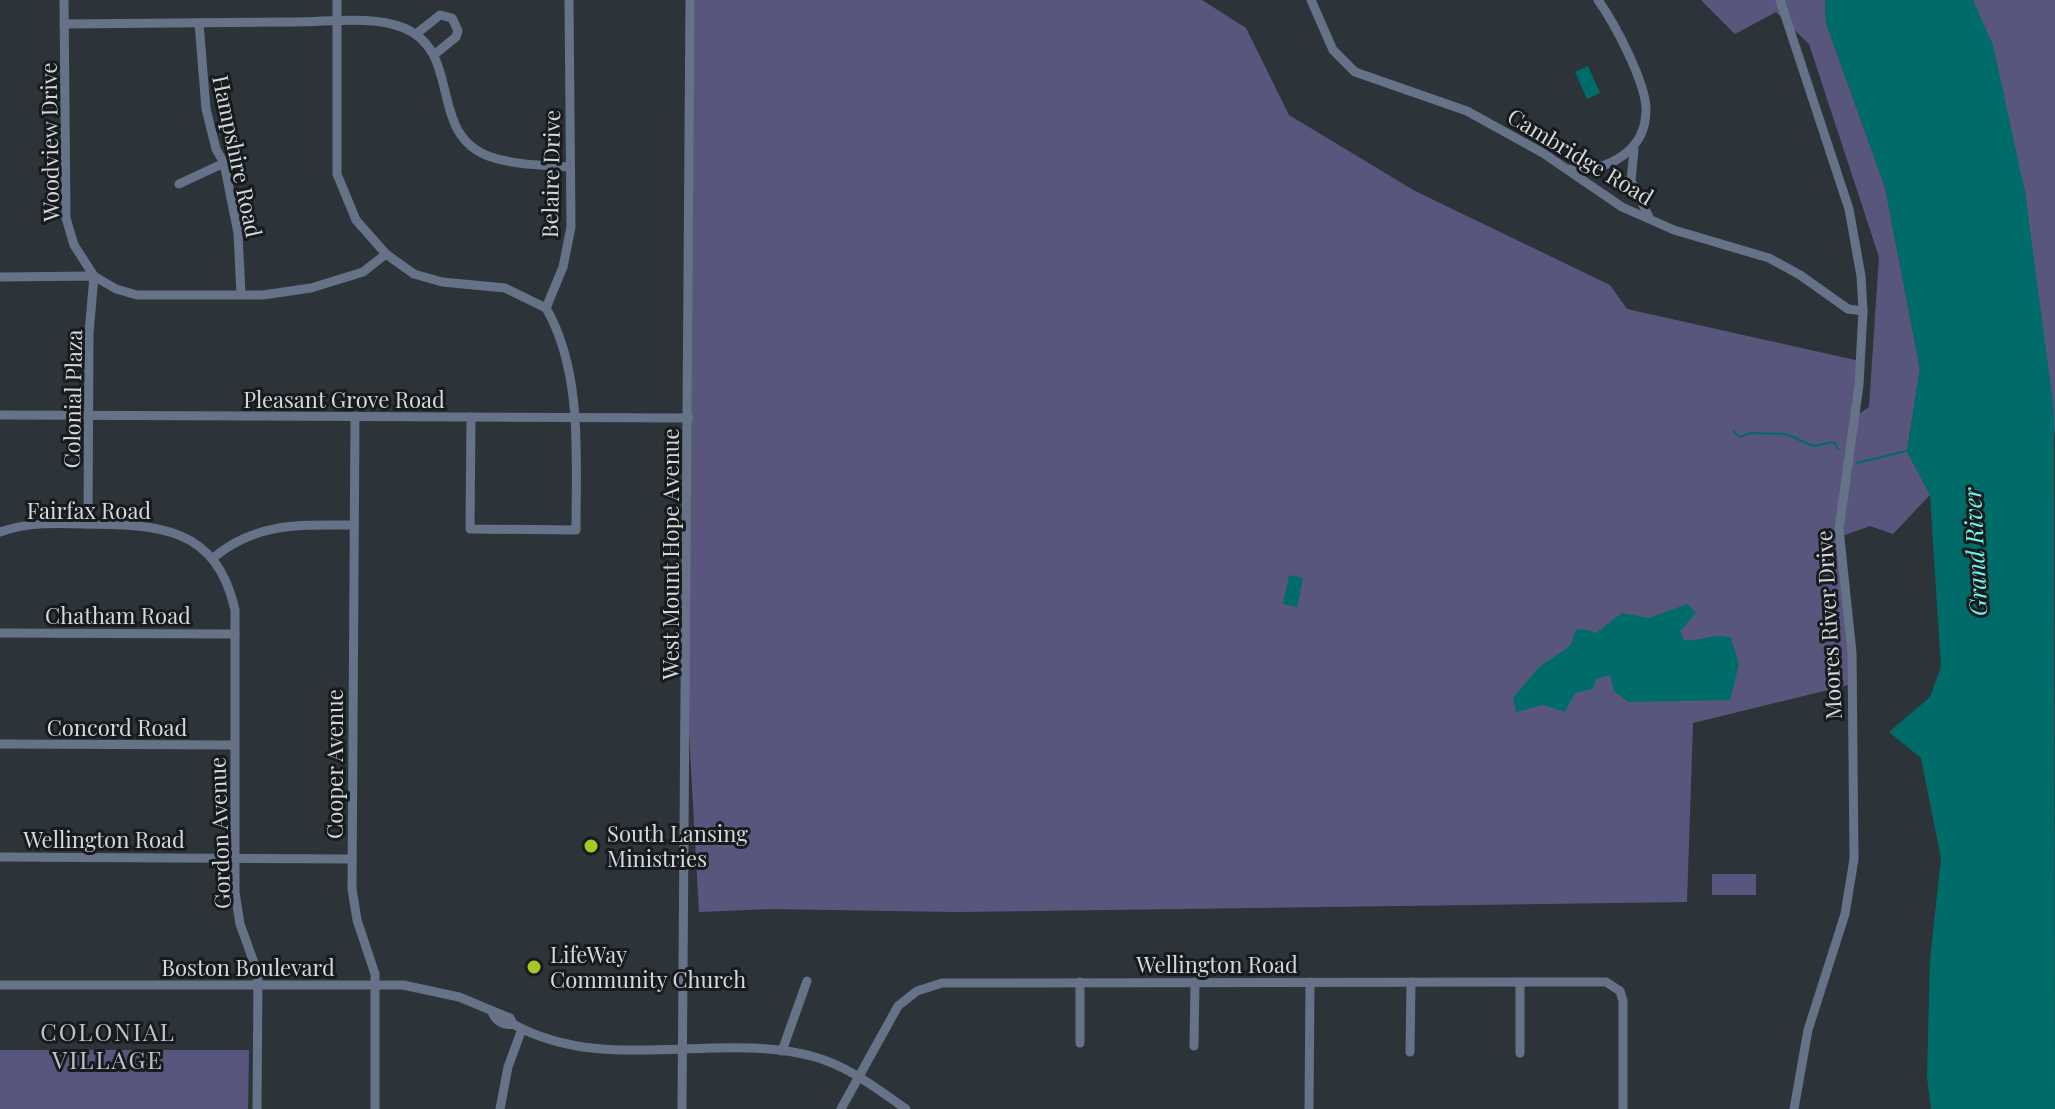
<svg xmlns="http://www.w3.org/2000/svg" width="2055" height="1109" font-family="'Playfair Display',serif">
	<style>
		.green { fill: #59567e }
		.water { fill: #006c6a }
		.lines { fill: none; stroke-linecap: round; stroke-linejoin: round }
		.stream { stroke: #006c6a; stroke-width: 2 }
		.minor { stroke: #667288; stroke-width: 9 }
		.poi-dot { fill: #a6c822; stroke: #181b1e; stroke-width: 3 }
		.labels { text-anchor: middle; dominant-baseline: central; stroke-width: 6; stroke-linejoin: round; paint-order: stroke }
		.street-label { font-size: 22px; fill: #d4d8db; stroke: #181b1e }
		.poi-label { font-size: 22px; fill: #d4d8db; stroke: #181b1e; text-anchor: start }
		.water-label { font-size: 24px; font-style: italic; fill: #74f3ef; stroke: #181b1e }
		.neighbourhood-label { font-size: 24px; letter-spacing: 2px; fill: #bac3ca; stroke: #181b1e }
	</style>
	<rect width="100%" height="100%" fill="#2d3439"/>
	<g class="green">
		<path d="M690 0H1202L1246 28 1289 115 1415 191 1610 285 1627 309 1864 362 1857 415 1869 407 1879 257 1809 44 1776 12 1735 34 1701 0H1825L1826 23 1885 187 1920 369 1907 451 1930 495 1893 534 1870 526 1842 536 1857 683 1693 723 1687 902 955 912 771 909 699 912 687 696Z"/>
		<path d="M1973 0H2055V436L2025 192Z"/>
		<rect x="1712" y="874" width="44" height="21"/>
		<path d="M0 1050H249L248 1109H0Z"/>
	</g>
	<g class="water">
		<path d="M1825 0H1973L1993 45 2025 192 2054 410 2055 1109H1931L1927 1077 1930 960 1941 858 1921 758 1889 732 1930 697 1941 667 1930 495 1907 451 1920 369 1885 187 1826 23Z"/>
		<path d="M1588 66 1600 93 1587 99 1575 72Z"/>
		<path d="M1289 575 1303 578 1297 607 1283 604Z"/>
		<path d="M1687 604 1696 613 1680 631 1684 640C1702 642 1714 632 1731 638L1739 664 1730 700 1628 702 1614 691 1610 675 1596 679 1593 689 1575 693 1565 712 1543 705 1516 712 1513 698 1539 667 1570 646 1576 630 1584 629 1596 633 1622 613 1649 618Z"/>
	</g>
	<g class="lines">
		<g class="stream">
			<path d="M1733 431 1740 437 1751 433 1786 434 1813 446 1834 442 1838 449"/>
			<path d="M1857 463 1906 451"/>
		</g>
		<g class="minor">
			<path d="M64 0 66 218 74 245 94 276 89 333 88 524"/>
			<path d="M337 0V174L356 220 386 254 414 274 442 282 505 288 546 308"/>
			<path d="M1311 0 1333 50 1355 72 1467 111 1543 153 1622 207 1674 230 1769 258 1800 275 1848 309 1863 311"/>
			<path d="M1780 0 1849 209 1861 276 1863 311 1859 385 1839 529 1852 653 1854 859 1845 914 1808 1030 1794 1109"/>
			<path d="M199 23 206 109 216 149 224 163 238 233 241 295"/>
			<path d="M64 24C141 24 218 23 296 22 329 22 373 15 404 28 464 53 426 135 491 157 515 165 543 165 569 167"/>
			<path d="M416 34 440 15 452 18 458 31 456 37 435 54"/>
			<path d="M1634 149 1631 181 1649 217"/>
			<path d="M1570 169C1608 172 1647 151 1646 108 1645 81 1614 22 1598 0"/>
			<path d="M179 184 224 163"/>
			<path d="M0 277 94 276 116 289 137 295H263L311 288 363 272 386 254"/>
			<path d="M0 415 689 418"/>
			<path d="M355 416 352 889 357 920 375 974V1109"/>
			<path d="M471 417 470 529 576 530C576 458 583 372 546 308L563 267 571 227 569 0"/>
			<path d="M0 532C27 522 58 523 86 524 159 525 216 526 235 610V892L240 924 258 974 257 1109"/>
			<path d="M213 558C256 522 300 525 353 525"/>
			<path d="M0 633 235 634"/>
			<path d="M0 744 234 745"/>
			<path d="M0 857 352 859"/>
			<path d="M1520 982V1053"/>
			<path d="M0 985H403L459 997 510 1018 513 1024"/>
			<path d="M492 1012C496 1021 503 1026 513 1024 606 1076 716 1030 815 1057 850 1067 877 1089 906 1109"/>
			<path d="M1080 1043V982"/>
			<path d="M1194 1046 1195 982"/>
			<path d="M782 1051 807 981"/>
			<path d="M1410 1052 1411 982"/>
			<path d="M500 1109 508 1067 522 1029"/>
			<path d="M682 1109 690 0"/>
			<path d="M841 1109 898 1006 917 991 942 983 1606 982 1620 991 1623 1001V1109"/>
			<path d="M1309 1109 1310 982"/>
		</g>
	</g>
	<g class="poi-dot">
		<circle cx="591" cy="846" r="8"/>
		<circle cx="534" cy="967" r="8"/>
	</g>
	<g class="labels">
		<g class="street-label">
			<text transform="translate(49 142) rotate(-91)">Woodview Drive</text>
			<text transform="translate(238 156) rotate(78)">Hampshire Road</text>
			<text transform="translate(1581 156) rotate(31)">Cambridge Road</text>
			<text transform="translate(550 174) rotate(-89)">Belaire Drive</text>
			<text transform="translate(72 399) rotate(-89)">Colonial Plaza</text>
			<text x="344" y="399">Pleasant Grove Road</text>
			<text x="89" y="510">Fairfax Road</text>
			<text transform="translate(670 554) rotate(-90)">West Mount Hope Avenue</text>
			<text x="118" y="615">Chatham Road</text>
			<text transform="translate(1828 625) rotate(-93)">Moores River Drive</text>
			<text x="117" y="727">Concord Road</text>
			<text transform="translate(334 764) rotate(-90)">Cooper Avenue</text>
			<text transform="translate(219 833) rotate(-92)">Gordon Avenue</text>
			<text x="104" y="839">Wellington Road</text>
			<text x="1217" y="964">Wellington Road</text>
			<text x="248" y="967">Boston Boulevard</text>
		</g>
		<g class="poi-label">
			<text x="607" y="833">South Lansing<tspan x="607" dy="25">Ministries</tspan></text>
			<text x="550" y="954">LifeWay<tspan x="550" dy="25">Community Church</tspan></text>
		</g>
		<g class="water-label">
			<text transform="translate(1974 552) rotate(-93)">Grand River</text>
		</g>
		<g class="neighbourhood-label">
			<text x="108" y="1031">COLONIAL<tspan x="108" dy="28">VILLAGE</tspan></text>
		</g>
	</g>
</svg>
